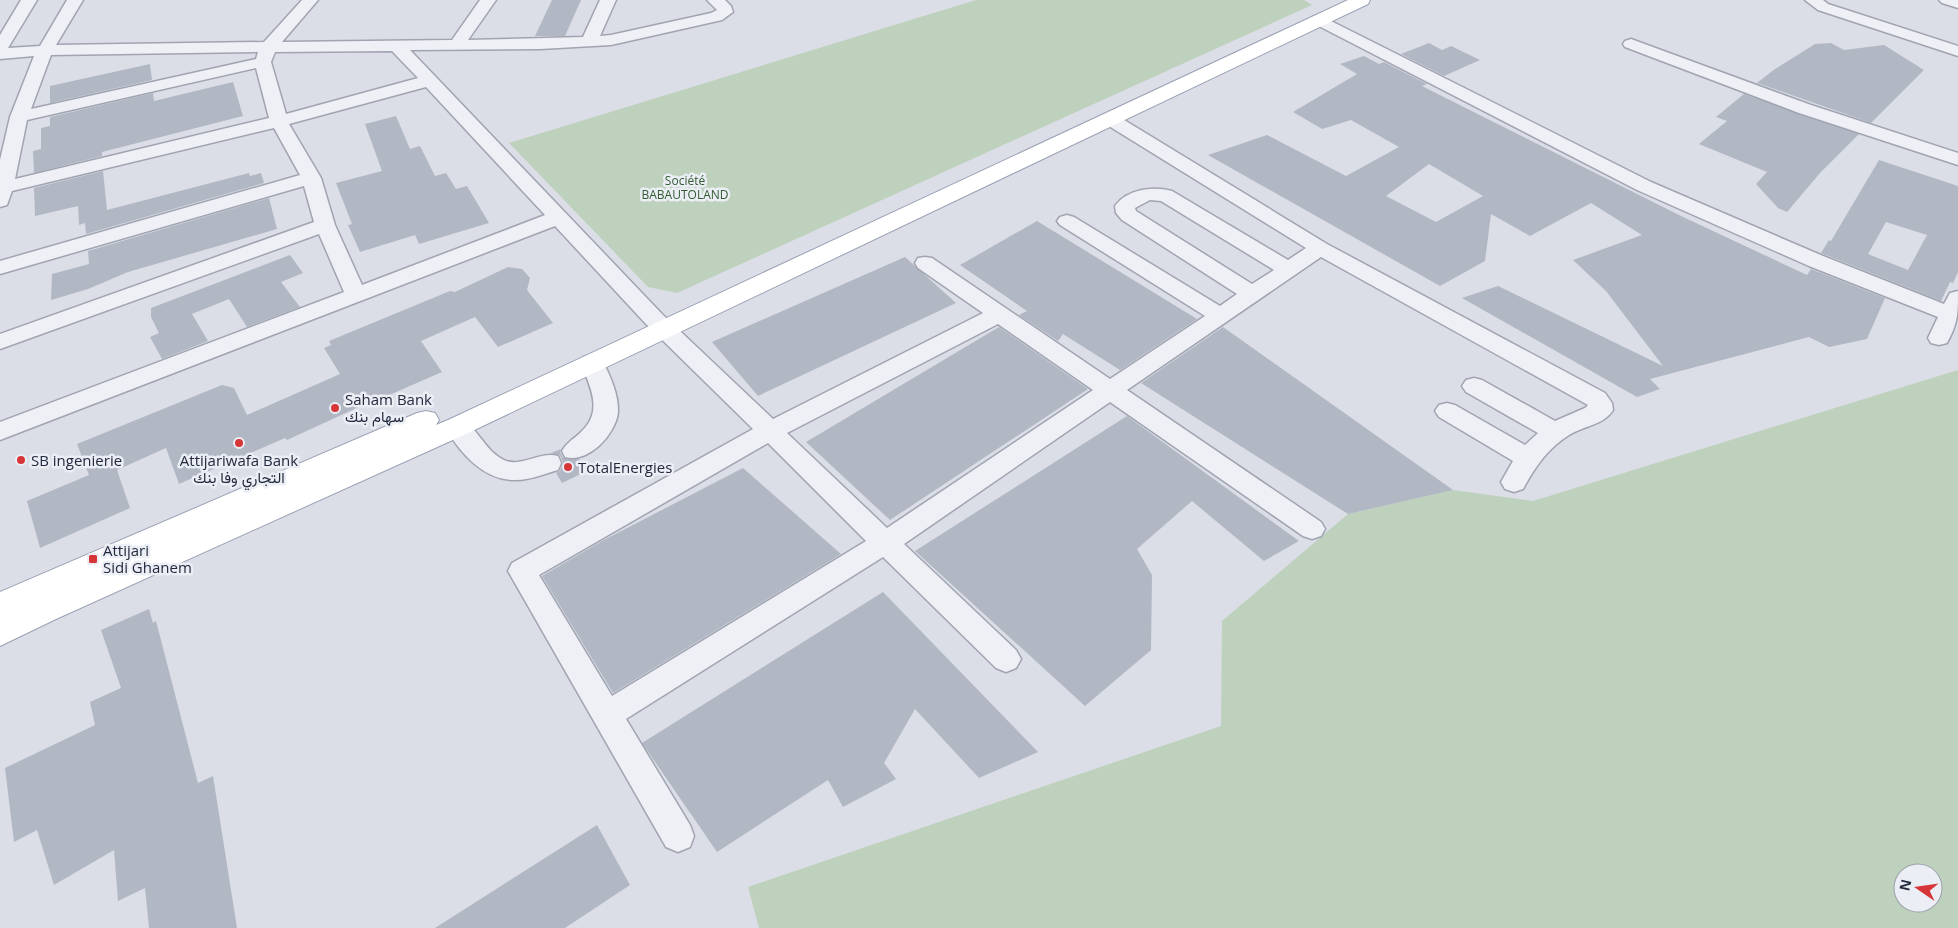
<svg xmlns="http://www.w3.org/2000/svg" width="1958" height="928" font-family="'Open Sans',Vazirmatn,sans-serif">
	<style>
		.green { fill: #bed1bc; fill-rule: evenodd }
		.building { fill: #b2b7c4; fill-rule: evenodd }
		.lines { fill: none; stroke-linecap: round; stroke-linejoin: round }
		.minor-casing { stroke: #a0a4b1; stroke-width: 3 }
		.major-casing { stroke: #9aa1b3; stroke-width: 2 }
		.minor { fill: #eef0f5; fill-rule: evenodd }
		.major { fill: #fff; fill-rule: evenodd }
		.poi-dot { fill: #d73639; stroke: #ebeef5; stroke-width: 2 }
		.labels { text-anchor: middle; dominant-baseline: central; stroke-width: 5; stroke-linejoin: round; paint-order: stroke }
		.far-park-label { font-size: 12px; fill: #335b31; stroke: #ebeef5 }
		.poi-label { font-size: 15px; fill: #242a3e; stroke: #ebeef5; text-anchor: start }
	</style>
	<rect width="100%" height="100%" fill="#dbdee7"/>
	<g class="green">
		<path d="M976 0H1304L1312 5 677 293 648 287 509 143Z"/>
		<path d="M1958 370V928H759L748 887 1221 726 1222 621 1348 514 1453 490 1533 501ZM1903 873H1933V903H1903Z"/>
	</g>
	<g class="building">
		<path d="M552 0H581L565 36H535Z"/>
		<path d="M1429 43 1442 50 1451 46 1480 60 1444 76 1401 54Z"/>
		<path d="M1831 43 1844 50 1884 45 1924 70 1871 123 1757 83 1775 69 1815 44Z"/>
		<path d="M1364 56 1379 64 1384 62 1427 84 1422 86 1681 216 1807 275 1811 269 1885 298 1867 339 1829 347 1809 337 1650 379 1660 389 1637 397 1462 298 1498 286 1663 366 1606 291 1573 260 1642 235 1591 203 1530 236 1491 214 1485 261 1440 286 1208 155 1267 135 1346 176 1399 147 1351 120 1322 129 1293 112 1357 74 1340 64ZM1429 164 1483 196 1436 222 1386 196Z"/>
		<path d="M150 64 152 80 50 103V86Z"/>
		<path d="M233 82 243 116 102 152V156L34 173 33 151 41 149V128L50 126V117L153 93 154 101Z"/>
		<path d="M1744 94 1859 134 1820 173 1787 212 1778 208 1756 184 1767 172 1699 144 1727 121 1716 117Z"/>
		<path d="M396 116 410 149 420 146 435 176 446 173 456 189 467 186 489 223 419 244 415 235 360 252 348 225 352 224 336 183 382 171 365 124Z"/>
		<path d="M1879 160 1958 186V272L1953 283 1950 282 1941 301 1821 253 1829 240 1831 241ZM1886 222 1927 235 1908 270 1868 254Z"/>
		<path d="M103 171 107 210 249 173 250 176 261 173 264 183 86 234 85 223 79 225 78 206 35 216 34 188Z"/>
		<path d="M269 198 277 229 128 272 88 289 51 300 52 274 89 264 88 251Z"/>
		<path d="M1037 221 1197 319 1120 370 1063 334 1058 341 1019 315 1027 311 960 265Z"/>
		<path d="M290 255 303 273 281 282 300 307 247 327 229 299 192 314 208 341 162 359 150 337 159 333 151 317V308Z"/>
		<path d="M905 257 956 303 758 396 712 342Z"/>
		<path d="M508 267 522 269 530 278 527 290 553 323 498 347 475 317 421 341 442 372 364 406 363 405 287 440 285 438 179 484 166 448 117 470 130 508 40 548 27 501 89 475 77 444 222 385 234 388 247 415 340 374 324 348 331 345 329 341 450 291 455 292Z"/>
		<path d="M999 327 1088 389 890 520 806 442Z"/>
		<path d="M1223 327 1453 490 1348 514 1141 383Z"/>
		<path d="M1127 416 1299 541 1264 561 1192 501 1137 549 1152 575 1151 650 1085 706 915 551Z"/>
		<path d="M561 449 560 452 563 458 579 459 587 471 562 483 556 473 560 471 563 462 560 455 551 453Z"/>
		<path d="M743 468 841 554 613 693 542 576 602 541Z"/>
		<path d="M883 592 1038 752 979 778 915 709 884 763 896 779 843 807 828 780 717 852 642 743Z"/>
		<path d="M149 609 153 623 156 621 198 783 213 776 237 928H149L145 888 118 901 114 850 54 885 37 830 14 842 5 768 95 725 90 702 121 688 101 630Z"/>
		<path d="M597 825 630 885 565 928H435Z"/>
	</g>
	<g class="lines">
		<defs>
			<g id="minor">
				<path d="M21 0H37L8 48 40 46 67 0H83L56 45 264 42 302 0H318L282 42 452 40 480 0H496L468 40 583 37 600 0H616L600 36 611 35 711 13 717 10 707 0H725L731 6 733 12 722 20 611 45 540 49 410 50 662 314 773 419 983 313 918 268 915 263 918 258 925 257 932 258 1110 379 1205 316 1060 225 1057 221 1060 217 1067 215 1074 217 1220 306 1237 294 1122 220 1116 213 1115 206C1127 189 1153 186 1172 191L1288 260 1306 248 1104 123 1101 119 1104 115 1110 114 1116 115 1327 244 1605 393 1612 403 1613 410C1604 425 1583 426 1569 435 1548 448 1535 467 1523 489L1514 492 1505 489 1501 482 1513 461 1439 417 1435 411 1439 405 1447 403 1455 405 1525 445 1538 433 1466 392 1462 386 1466 380 1474 378 1482 380 1555 421 1585 408 1588 405 1321 257 1127 390 1321 522 1325 529 1321 536 1312 539 1303 536 1110 402 904 544 1016 650 1021 659 1016 668 1006 672 996 668 883 557 626 719 690 825 694 836 690 847 678 852 666 847 508 571 512 563 753 429 646 324 555 226 0 440V422L344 292 319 234 0 349V334L314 222 304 186 0 274V261L300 175 274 128 12 191 7 205 0 207V160L10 117 34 56 0 59V35ZM392 51 418 78 286 114 271 62 275 52ZM258 52 256 59 31 109 51 55ZM256 68 269 118 15 179 27 120ZM426 87 545 215 362 285 335 225 321 178 289 124ZM1150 200 1161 201 1274 270 1252 284 1136 211 1135 208ZM998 324 1093 390 887 528 787 433ZM768 443 866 541 612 696 539 575Z"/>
				<path d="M1805 0H1823L1828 4 1958 46V56L1818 10Z"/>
				<path d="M1939 0H1958V8L1942 3Z"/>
				<path d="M1319 15 1651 182 1823 256 1944 304 1950 293 1958 291C1958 314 1958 323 1947 343L1939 345 1931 343 1928 338 1938 317 1809 266 1637 190 1313 23 1311 20 1313 17Z"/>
				<path d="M1631 39 1811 105 1958 153V165L1799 113 1625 47 1623 44 1625 41Z"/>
				<path d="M592 355 600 357C609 372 619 395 618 412 616 434 588 464 565 457L562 451C567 442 574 439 581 432 604 411 590 387 581 363L584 357Z"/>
				<path d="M457 418C477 424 484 451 504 460 521 468 540 451 558 456L561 463 558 470C544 474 530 480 516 480 484 481 460 453 445 427L448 421Z"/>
			</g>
			<path id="major" d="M1348 0H1370L1368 4 466 434 56 619 0 646V618L2 617 0 618V592L417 413 426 411 435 413 439 420 436 425 448 420Z"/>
		</defs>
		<use href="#minor" class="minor-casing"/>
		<use href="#major" class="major-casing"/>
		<use href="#minor" class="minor"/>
		<use href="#major" class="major"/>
	</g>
	<g class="poi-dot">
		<circle cx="335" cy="408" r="5"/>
		<circle cx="239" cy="443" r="5"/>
		<circle cx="21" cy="460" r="5"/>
		<circle cx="568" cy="467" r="5"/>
		<rect x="88" y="554" width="10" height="10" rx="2.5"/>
	</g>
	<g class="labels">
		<g class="far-park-label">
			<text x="685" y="180">Société<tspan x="685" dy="14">BABAUTOLAND</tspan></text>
		</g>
		<g class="poi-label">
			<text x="345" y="399">Saham Bank<tspan x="345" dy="17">سهام بنك</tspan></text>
			<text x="31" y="460">SB ingenierie</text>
			<text x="239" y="460" text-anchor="middle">Attijariwafa Bank<tspan x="239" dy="17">التجاري وفا بنك</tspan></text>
			<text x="578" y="467">TotalEnergies</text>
			<text x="103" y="550">Attijari<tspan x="103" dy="17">Sidi Ghanem</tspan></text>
		</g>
	</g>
	<g transform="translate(1918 888) rotate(283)"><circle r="24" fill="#ebeef5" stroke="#9ba0ac"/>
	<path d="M0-4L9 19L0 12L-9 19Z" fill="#d73639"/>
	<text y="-8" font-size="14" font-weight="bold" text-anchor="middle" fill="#242a3e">N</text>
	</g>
</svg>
